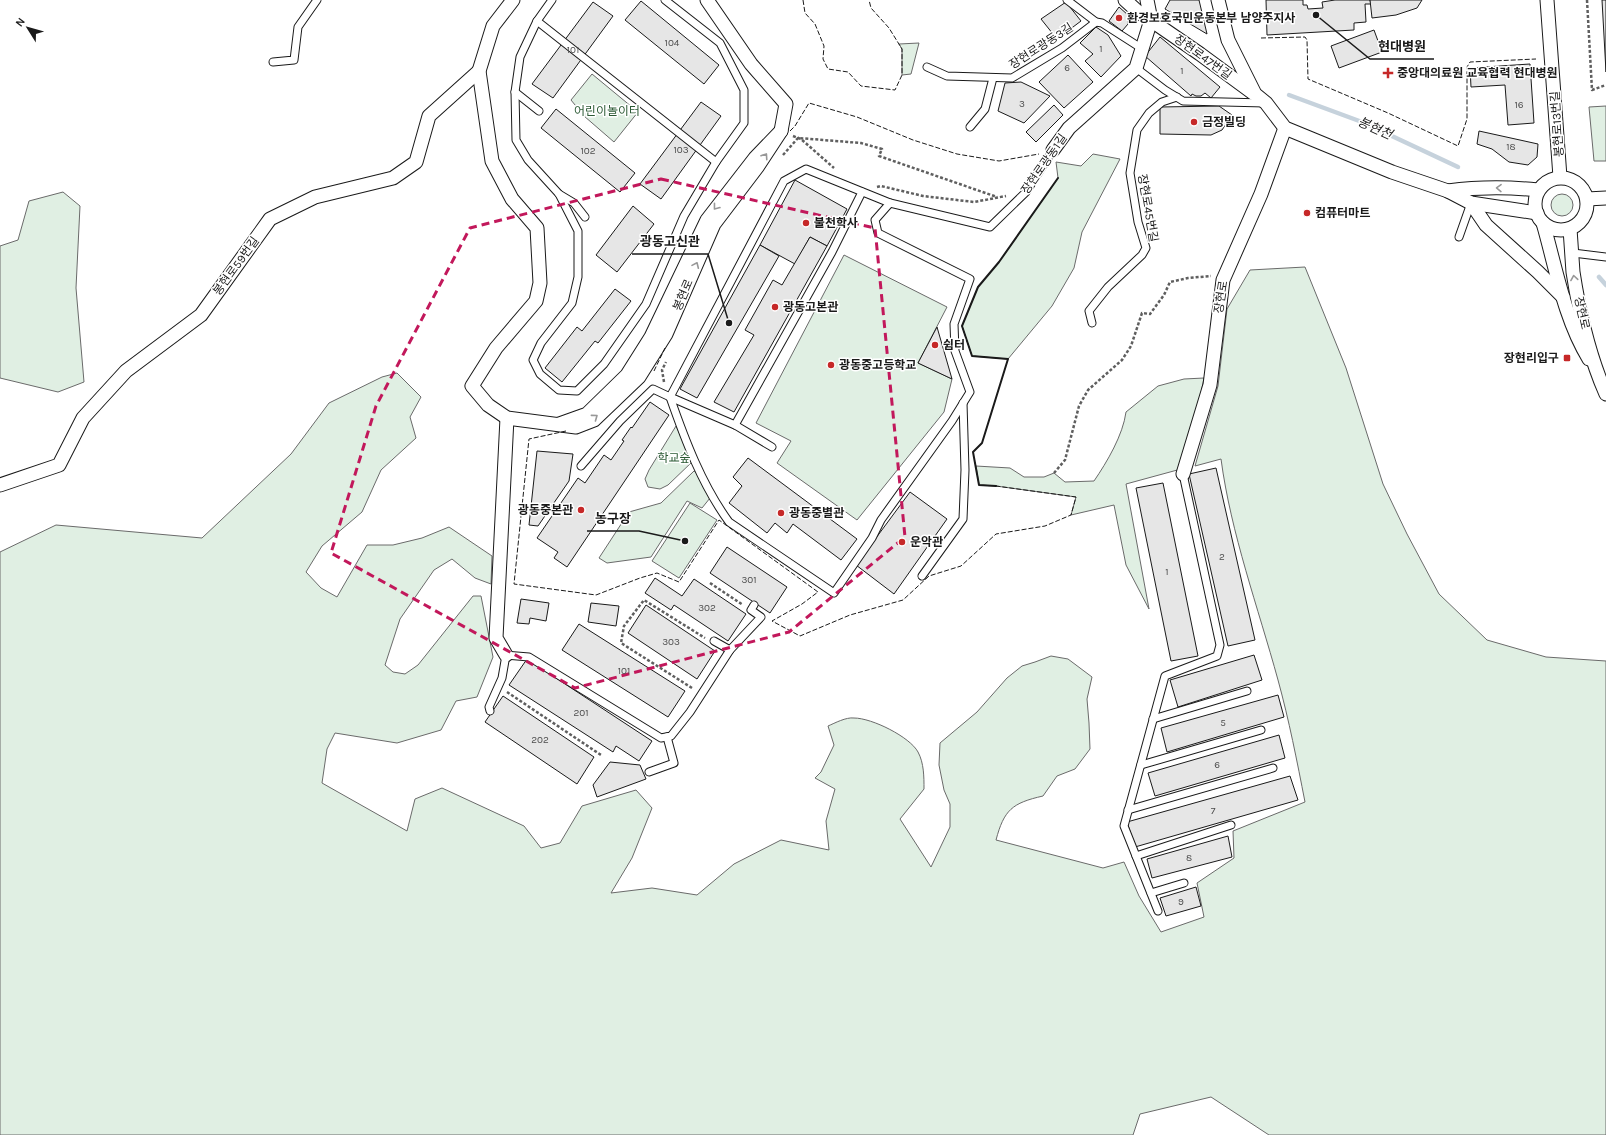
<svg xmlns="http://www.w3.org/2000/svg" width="1606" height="1135" font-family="Karla,'Noto Sans KR',sans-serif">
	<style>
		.green { fill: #e0efe3; stroke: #6a6a6a }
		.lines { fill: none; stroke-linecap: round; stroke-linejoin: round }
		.stream { stroke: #c6d2dc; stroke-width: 4.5 }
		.building { fill: #e6e6e6; stroke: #1a1a1a }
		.lane-casing { stroke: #1a1a1a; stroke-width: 9 }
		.street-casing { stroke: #1a1a1a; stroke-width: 15 }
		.path { stroke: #5f5f5f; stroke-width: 2.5; stroke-dasharray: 3 2; stroke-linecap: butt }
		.lane { stroke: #fff; stroke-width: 7 }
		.street { stroke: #fff; stroke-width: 13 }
		.fence { stroke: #1a1a1a; stroke-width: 1; stroke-dasharray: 5 2; stroke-linecap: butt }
		.wall { stroke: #1a1a1a; stroke-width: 2 }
		.oneway { stroke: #989898 }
		.marked { fill: none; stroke: #c2185b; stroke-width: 3; stroke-dasharray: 8 5; stroke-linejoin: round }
		.poi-dot { fill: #c62828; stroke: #fff; stroke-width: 1.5 }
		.labels { text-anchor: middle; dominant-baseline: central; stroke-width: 3; stroke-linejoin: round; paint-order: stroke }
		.number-label { font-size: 10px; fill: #4d4d4d }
		.poi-label { font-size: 12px; font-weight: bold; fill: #1a1a1a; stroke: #fff; text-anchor: start }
		.street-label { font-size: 12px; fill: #1a1a1a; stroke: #fff }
		.park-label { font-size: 12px; fill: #2b5a34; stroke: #fff }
		.water-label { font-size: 13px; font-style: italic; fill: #1a1a1a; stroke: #fff }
		.leader { fill: none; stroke: #1a1a1a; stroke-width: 1.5 }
		.callout-dot { fill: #1a1a1a; stroke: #fff; stroke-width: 1.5 }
		.callout-label { font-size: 13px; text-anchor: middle; font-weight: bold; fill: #1a1a1a; stroke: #fff; stroke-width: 3; stroke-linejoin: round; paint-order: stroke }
	</style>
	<rect width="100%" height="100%" fill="#fff"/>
	<g class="green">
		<path d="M919 43 911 74 902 75V49L899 44Z"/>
		<path d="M592 74 638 112 614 142 584 116 571 100Z"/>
		<path d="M1606 106V161H1594L1589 107Z"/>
		<path d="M1093 154 1120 159 1082 232 1074 268 1052 306 1008 359 972 356 962 326 978 287 999 262 1058 178 1056 162 1081 166Z"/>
		<path d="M63 192 80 206 76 288 84 382 58 392 0 378V246L18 240 29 201Z"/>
		<circle cx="1562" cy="205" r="11"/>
		<path d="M844 255 947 307 918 363 952 379 944 412 857 520 777 463 791 441 756 423Z"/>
		<path d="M1305 267 1346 368 1383 484 1407 534 1439 594 1487 640 1546 657 1606 661V1135H1269L1211 1097 1140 1114 1133 1135H0V552L56 525 202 538 291 454 329 403 382 377 397 373 421 397 410 417 416 438 381 470 362 512 322 546 306 572 321 588 337 597 367 545H393L422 538 449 527 492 556 491 584 475 578 452 559 434 570 400 619 385 665 393 672 405 674 418 665 473 596H481L493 657 477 697 456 701 441 730 397 743 335 733 327 749 322 783 407 831 415 799 442 788 524 826 541 848 560 843 582 806 636 790 652 808 632 858 611 893 652 888 697 895 734 864 781 840 829 850 826 821 835 789 815 778 821 772 834 745 828 726C835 723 846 717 854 718 872 718 910 737 918 752 924 763 924 777 924 789L900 819 931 867 950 827V804L944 790 939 765 940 743 977 712 1007 678 1022 666 1035 662 1051 656 1068 659 1092 677 1087 699 1089 723 1090 749 1075 769 1057 776 1043 796C1012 803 1004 810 996 840L1103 868 1124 862 1139 896 1161 932 1204 917 1197 883 1234 858 1233 831 1305 802C1297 761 1289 720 1278 680 1258 607 1231 534 1221 459L1195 466 1218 386 1227 309 1250 270Z"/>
		<path d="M1204 378 1197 413 1181 469 1126 484 1149 609 1126 565 1114 505 1071 515 1076 497 996 486 979 485 976 466 1010 468 1024 477H1044L1054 473 1065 482 1094 481C1107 462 1123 435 1126 412L1158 386 1184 379Z"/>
		<path d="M676 426 693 461 668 485 660 489 648 487 645 479 649 470Z"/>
		<path d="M694 471 698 473 710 498 702 508 687 501 651 557 607 563 599 558 629 512 661 503Z"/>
		<path d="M690 503 717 520 679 578 652 561Z"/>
	</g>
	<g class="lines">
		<g class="stream">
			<path d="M1289 95 1362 122 1458 167"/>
			<path d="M1599 277 1606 285"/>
		</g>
	</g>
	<g class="building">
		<path d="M1170 0H1199L1207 34 1165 9Z"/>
		<path d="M1266 0H1303V5H1307L1308 9 1323 8 1322 2 1335 0H1370L1371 4H1365L1366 22 1354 23V30L1267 35Z"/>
		<path d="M1370 0H1422L1417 8 1396 15 1372 18Z"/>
		<path d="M1602 0H1606V72Z"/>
		<path d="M641 1 719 65 704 84 625 20Z"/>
		<path d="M593 2 613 16 553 98 532 84Z"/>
		<path d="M1066 2 1081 21 1057 39 1041 19Z"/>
		<path d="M1119 7 1128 15V24L1122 31 1109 21Z"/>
		<path d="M1096 27 1108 35 1121 56 1101 77 1085 61 1093 54 1080 43Z"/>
		<path d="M1374 30 1382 52 1339 68 1331 46Z"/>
		<path d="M1160 37 1220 87 1211 98 1205 93 1201 96H1196L1192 94 1191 96 1145 56Z"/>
		<path d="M1068 55 1093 82 1064 108 1039 82Z"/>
		<path d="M1530 64 1534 123 1508 125 1505 85 1471 87 1470 68Z"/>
		<path d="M1021 82 1050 96 1024 123 998 111 1005 83Z"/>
		<path d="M701 102 721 116 661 199 640 184Z"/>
		<path d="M1054 105 1063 115 1036 142 1026 132Z"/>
		<path d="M1219 106 1232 115 1222 130 1211 135 1160 134V107Z"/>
		<path d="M556 109 635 173 620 192 541 128Z"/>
		<path d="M1479 131 1538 144 1537 157 1528 165 1509 162 1492 149 1477 144Z"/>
		<path d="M795 180 847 209 827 246 810 237 795 264 760 245Z"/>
		<path d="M633 206 654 224 617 272 596 255Z"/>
		<path d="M810 237 827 246 734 412 714 402 754 335 745 330 773 280 782 285Z"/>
		<path d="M760 245 779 256 697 398 680 389Z"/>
		<path d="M615 289 631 301 598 343 595 341 562 382 545 368 577 327 582 331Z"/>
		<path d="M937 327 952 379 918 363Z"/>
		<path d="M650 402 669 415 567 567 554 558 558 552 537 538 578 478 585 483 604 455 611 460 624 441 622 440 631 427 632 428Z"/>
		<path d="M537 451 573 454 569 481 538 526 529 525Z"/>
		<path d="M748 458 857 539 841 560 793 524 787 533 775 523 767 533 729 503 742 486 733 477Z"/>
		<path d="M1216 468 1255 640 1228 646 1189 474Z"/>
		<path d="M1163 483 1198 656 1171 661 1136 488Z"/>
		<path d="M910 492 947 519 894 594 856 565Z"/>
		<path d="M727 547 787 587 770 613 710 573Z"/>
		<path d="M655 578 682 596 694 579 746 614 728 641 674 605 671 610 645 593Z"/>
		<path d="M521 599 549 603 546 621 530 618 529 624 517 623Z"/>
		<path d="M591 603 619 606 616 626 588 622Z"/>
		<path d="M646 605 715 651 697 679 628 633Z"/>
		<path d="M579 624 685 691 668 717 562 650Z"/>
		<path d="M1254 655 1262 680 1178 707 1170 680Z"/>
		<path d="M527 659 652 741 639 761 616 746 613 752 509 685Z"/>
		<path d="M1278 695 1284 717 1167 752 1161 728Z"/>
		<path d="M503 696 594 757 577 784 485 722Z"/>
		<path d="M1279 735 1285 758 1155 796 1148 773Z"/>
		<path d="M610 762 640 765 646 779 597 797 593 785Z"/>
		<path d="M1290 776 1298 800 1135 847 1127 822Z"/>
		<path d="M1228 836 1232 857 1152 878 1147 859Z"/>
		<path d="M1196 887 1201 906 1166 916 1160 898Z"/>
	</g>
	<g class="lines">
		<defs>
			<g id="lane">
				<path d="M552 0 537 21 520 57 515 92 516 140 528 160 559 194 578 231V277L572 303 541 343 533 360 540 374 559 390 577 391 604 364 646 304 684 216 716 162 744 123V90L720 43 665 0"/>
				<path d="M1067 0 1096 22 1102 23 1141 48"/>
				<path d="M537 21 716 162"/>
				<path d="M273 62 294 60 298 27 317 0"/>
				<path d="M927 67 947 76 1012 78 1062 48 1096 22"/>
				<path d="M1136 68 1165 90 1183 101 1265 103"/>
				<path d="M515 92 539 111"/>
				<path d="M970 127 985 109 993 78"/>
				<path d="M559 194 574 203 585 217"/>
				<path d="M1459 237 1471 203"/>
				<path d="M1573 253 1606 257"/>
				<path d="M1092 323 1089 311 1108 287 1142 255 1146 248 1138 222 1130 173 1137 130 1149 113 1162 102 1177 97"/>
				<path d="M670 397C685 440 702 485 729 522L834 593 872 538 881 520 952 421 970 392 955 351 954 324 970 279 878 233 875 220 890 203 990 227 1026 192 1053 150"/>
				<path d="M670 397 735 425 772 447"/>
				<path d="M735 425 832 252 862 192"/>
				<path d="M581 466 620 421 653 389 670 397 784 181 806 169 890 203"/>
				<path d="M922 576 963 519 965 470 963 403"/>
				<path d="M714 641 730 650"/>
				<path d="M490 711 489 707 502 678 506 655 529 657 661 738 671 736 690 712 730 650 761 617 751 610 754 605"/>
				<path d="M1153 719 1247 691"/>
				<path d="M1141 765 1261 730"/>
				<path d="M649 772 674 763 667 737"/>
				<path d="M1128 810 1273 768"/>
				<path d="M1136 856 1231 825"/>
				<path d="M1151 893 1184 883"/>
				<path d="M1158 911 1124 826 1165 676 1217 656 1220 645 1183 474"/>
			</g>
			<g id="street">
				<path d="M513 0 493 26 479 71 492 161 512 199 537 228 540 283 536 301 496 348 472 386 488 405 507 418 576 427 594 420 639 377 666 334 714 224 758 166 781 131 755 158 707 220 651 337 627 375 587 414 559 424"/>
				<path d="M707 0 751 64 786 104 781 131"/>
				<path d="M1125 0 1136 10 1200 54 1253 93"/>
				<path d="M1218 0 1228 40 1255 94 1266 103 1285 128 1392 172 1448 191 1471 203 1537 213"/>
				<path d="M1547 0 1560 177"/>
				<path d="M1053 150 1069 128 1136 68 1151 20 1147 0"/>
				<circle cx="1561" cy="204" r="26"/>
				<path d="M1448 191C1478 187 1508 187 1538 190"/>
				<path d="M1587 199 1606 198"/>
				<path d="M1471 203 1486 225 1538 272 1563 297"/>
				<path d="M1543 223C1556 268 1564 318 1589 359"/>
				<path d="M1570 229C1571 243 1572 258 1573 272 1579 311 1590 358 1606 394"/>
				<path d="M1183 474 1210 385 1223 280 1261 194 1285 128"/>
				<path d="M0 485 59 465 83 418 126 371 201 315 270 219 315 197 393 178 416 162 429 116 479 71"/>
				<path d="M506 655 496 638 507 418"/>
			</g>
		</defs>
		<use href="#lane" class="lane-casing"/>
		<use href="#street" class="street-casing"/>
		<g class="path">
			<path d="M1587 0 1592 90 1606 85"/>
			<path d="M793 136 801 139 834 168"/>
			<path d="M783 155 798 138 861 143 882 149 879 156 997 197"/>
			<path d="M877 187 881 186 923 196 974 202 1006 196"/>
			<path d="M664 382 662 370 666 362"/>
			<path d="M1054 473 1065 460 1079 406 1088 390 1122 360 1131 346 1142 313 1150 314 1164 295 1170 282 1188 278 1211 276"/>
			<path d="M710 583 743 605"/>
			<path d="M692 688 621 643 624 626 644 600 705 638"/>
			<path d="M507 692 601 755"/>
		</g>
		<use href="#lane" class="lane"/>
		<use href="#street" class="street"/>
		<g class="fence">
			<path d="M803 0 805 13 815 24 824 46 823 59 828 69 848 72 861 86 895 90 902 75V49L889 28 871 8 869 0"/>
			<path d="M1261 38 1305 37 1307 40 1308 79 1388 113 1458 146 1467 119V67L1470 62 1536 59"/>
			<path d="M790 131 795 126 809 103 857 117 913 140 957 154 999 161 1039 154"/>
			<path d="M654 371 665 348"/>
			<path d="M566 431 529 439 514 584 596 595 640 578 657 573 679 582 719 520 818 592 802 604 772 621 800 636 850 615 903 600 929 576 961 566 996 534 1045 526 1071 515 1076 497 996 486"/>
		</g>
		<path class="wall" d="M996 486 979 485 973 452 982 443 1008 359 972 356 962 326 978 287 999 262 1058 178"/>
	</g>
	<defs><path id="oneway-chevron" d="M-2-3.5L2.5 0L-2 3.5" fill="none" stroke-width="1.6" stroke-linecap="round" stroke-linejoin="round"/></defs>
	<g class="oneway">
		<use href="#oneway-chevron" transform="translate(765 156) rotate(-56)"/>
		<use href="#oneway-chevron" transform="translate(1499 188) rotate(-179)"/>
		<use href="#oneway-chevron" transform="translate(716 207) rotate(128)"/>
		<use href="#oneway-chevron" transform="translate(696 265) rotate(-66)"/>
		<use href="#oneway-chevron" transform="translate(1574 278) rotate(-99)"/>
		<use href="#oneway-chevron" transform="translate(595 417) rotate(-36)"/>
	</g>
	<path class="marked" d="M661 179 875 228 905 537 789 632 575 688 331 553 376 406 470 228Z"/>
	<g class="poi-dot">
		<circle cx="1119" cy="18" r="4"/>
		<path d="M1386 67h4v4h4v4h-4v4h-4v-4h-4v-4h4z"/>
		<circle cx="1194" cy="122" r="4"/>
		<circle cx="1307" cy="213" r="4"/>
		<circle cx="806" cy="223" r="4"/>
		<circle cx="775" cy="307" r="4"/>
		<circle cx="935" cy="345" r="4"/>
		<rect x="1563" y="354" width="8" height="8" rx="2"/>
		<circle cx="831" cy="365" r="4"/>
		<circle cx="581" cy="510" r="4"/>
		<circle cx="781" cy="513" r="4"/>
		<circle cx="902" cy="542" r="4"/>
	</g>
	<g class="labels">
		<g class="number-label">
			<text x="672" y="43">104</text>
			<text x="1101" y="49">1</text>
			<text x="573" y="50">101</text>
			<text x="1067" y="68">6</text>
			<text x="1182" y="71">1</text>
			<text x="1022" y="104">3</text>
			<text x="1519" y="105">16</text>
			<text x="1511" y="147">18</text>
			<text x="681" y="150">103</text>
			<text x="588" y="151">102</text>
			<text x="1222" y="557">2</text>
			<text x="1167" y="572">1</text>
			<text x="749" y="580">301</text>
			<text x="707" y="608">302</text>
			<text x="671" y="642">303</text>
			<text x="624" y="671">101</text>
			<text x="581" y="713">201</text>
			<text x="1223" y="723">5</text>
			<text x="540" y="740">202</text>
			<text x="1217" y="765">6</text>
			<text x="1213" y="811">7</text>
			<text x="1189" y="858">8</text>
			<text x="1181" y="902">9</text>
		</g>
		<g class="poi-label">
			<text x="1127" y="18">환경보호국민운동본부 남양주지사</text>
			<text x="1397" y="73">중앙대의료원 교육협력 현대병원</text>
			<text x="1202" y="122">금정빌딩</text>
			<text x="1315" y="213">컴퓨터마트</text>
			<text x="814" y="223">불천학사</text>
			<text x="783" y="307">광동고본관</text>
			<text x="943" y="345">쉼터</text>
			<text x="1559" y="358" text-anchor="end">장현리입구</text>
			<text x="839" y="365">광동중고등학교</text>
			<text x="573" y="510" text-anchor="end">광동중본관</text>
			<text x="789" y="513">광동중별관</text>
			<text x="910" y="542">운악관</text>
		</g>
		<g class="street-label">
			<text transform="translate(1041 46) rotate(-33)">장현로광동3길</text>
			<text transform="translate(1203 57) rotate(36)">장현로47번길</text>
			<text transform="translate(1557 124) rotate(-94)">봉현로13번길</text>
			<text transform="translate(1044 164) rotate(-55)">장현로광동1길</text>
			<text transform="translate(1148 208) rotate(80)">장현로45번길</text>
			<text transform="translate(236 266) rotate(-54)">봉현로59번길</text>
			<text transform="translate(683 295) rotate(-67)">봉현로</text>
			<text transform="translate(1221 297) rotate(-81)">장현로</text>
			<text transform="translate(1582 313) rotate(77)">장현로</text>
		</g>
		<g class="park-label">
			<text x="607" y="111">어린이놀이터</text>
			<text x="674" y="458">학교숲</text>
		</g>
		<g class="water-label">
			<text transform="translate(1375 128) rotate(24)">봉현천</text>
		</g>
	</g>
	<path class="leader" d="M1316 15L1370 59H1434M729 323L708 254H632M685 541L639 531H587"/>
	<g class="callout-dot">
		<circle cx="1316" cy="15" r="4"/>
		<circle cx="729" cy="323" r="4"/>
		<circle cx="685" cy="541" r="4"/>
	</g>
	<g class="callout-label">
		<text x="1402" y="51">현대병원</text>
		<text x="670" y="246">광동고신관</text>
		<text x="613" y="523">농구장</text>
	</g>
	<g transform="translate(28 28) rotate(307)" stroke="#ffffff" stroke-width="3" paint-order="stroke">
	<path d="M0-3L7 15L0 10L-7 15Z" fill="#1a1a1a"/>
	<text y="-6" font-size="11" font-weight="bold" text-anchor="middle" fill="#1a1a1a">N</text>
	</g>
</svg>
